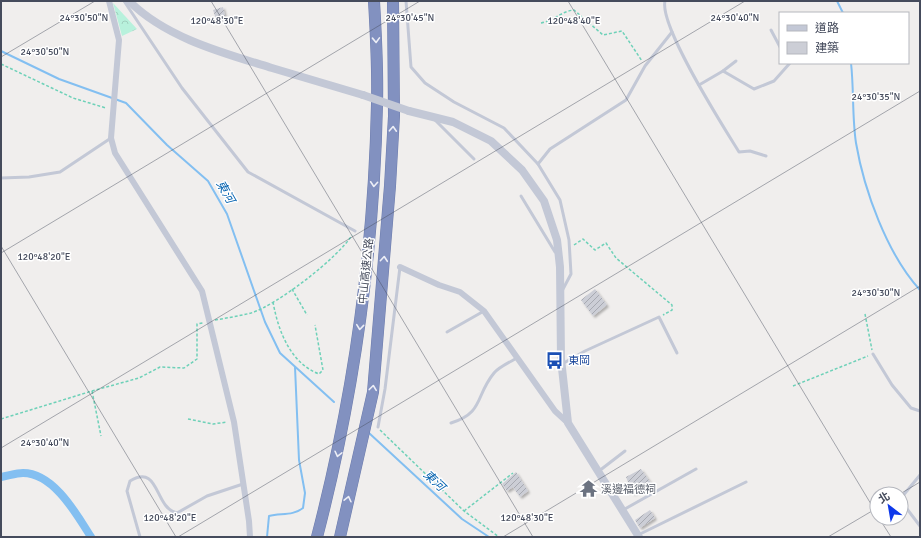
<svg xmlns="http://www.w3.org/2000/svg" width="921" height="538" font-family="Signika,'Noto Sans TC',sans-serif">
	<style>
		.park { fill: url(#park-crowns) }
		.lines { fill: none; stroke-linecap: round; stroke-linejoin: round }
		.stream { stroke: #83bff1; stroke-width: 2 }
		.canal { stroke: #83bff1; stroke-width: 8 }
		.building { fill: url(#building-hatch); filter: url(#shadow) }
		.motorway-casing { stroke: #6d7cac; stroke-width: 12 }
		.path { stroke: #6ed1b8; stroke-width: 1.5; stroke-dasharray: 3 2; stroke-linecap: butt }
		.service { stroke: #c3c8d6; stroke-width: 3 }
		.minor { stroke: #c3c8d6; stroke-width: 6 }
		.tertiary { stroke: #c3c8d6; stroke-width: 8 }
		.motorway { stroke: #8291c0; stroke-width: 11 }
		.tertiary-bridge { stroke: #c3c8d6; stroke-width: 8 }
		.oneway { stroke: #eceef6 }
		.ticks { fill: none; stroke: #454b5c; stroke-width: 1; stroke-opacity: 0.45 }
		.labels { text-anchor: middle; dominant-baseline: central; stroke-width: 3; stroke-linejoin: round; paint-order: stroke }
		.street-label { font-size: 11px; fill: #454b5c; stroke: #fff }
		.transit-label { font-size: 11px; fill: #164399; stroke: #fff; text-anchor: start }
		.worship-label { font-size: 11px; fill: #5b616d; stroke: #fff; text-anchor: start }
		.water-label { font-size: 12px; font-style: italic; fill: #0462b0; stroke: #fff }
		.ticks-label { font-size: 10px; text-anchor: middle; fill: #454b5c; stroke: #fff; stroke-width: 3; stroke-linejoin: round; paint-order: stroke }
	</style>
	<defs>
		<pattern id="park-crowns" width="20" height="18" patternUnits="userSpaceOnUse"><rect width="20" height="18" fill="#b8f1dc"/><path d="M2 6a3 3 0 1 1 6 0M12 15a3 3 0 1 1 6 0" fill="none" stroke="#a0d0bf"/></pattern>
		<pattern id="building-hatch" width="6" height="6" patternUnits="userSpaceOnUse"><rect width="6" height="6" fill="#ccced6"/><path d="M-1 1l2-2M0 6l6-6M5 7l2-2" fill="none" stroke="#a7a9b1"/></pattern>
		<filter id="shadow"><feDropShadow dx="2" dy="2" stdDeviation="1" flood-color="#0004"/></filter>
	</defs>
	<rect width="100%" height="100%" fill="#f0eeed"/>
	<path class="park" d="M113 3 137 29 122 36Z"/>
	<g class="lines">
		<g class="stream">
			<path d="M837 1 843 13"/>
			<path d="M1 51 59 79 126 103 167 145 208 181 227 214 265 322 280 353 334 402"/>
			<path d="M851 63C854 89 852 117 856 143 864 190 887 254 920 290"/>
			<path d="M369 433 462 519 489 537"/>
			<path d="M267 537 269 516C281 513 293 516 303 508L305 493 299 460 295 367"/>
		</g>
		<path class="canal" d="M1 477C8 476 16 473 23 473 54 473 77 515 91 537"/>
	</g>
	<g class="building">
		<path d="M223 7 225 16 216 19 213 10Z"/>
		<path d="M595 289 607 305 593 316 581 300Z"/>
		<path d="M641 469 651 483 633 494 626 477Z"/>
		<path d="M516 472 528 491 520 497 513 487 507 491 502 484Z"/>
		<path d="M650 510 655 518 640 528 635 520Z"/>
	</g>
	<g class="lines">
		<defs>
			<g id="motorway">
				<path d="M317 537C354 395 374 250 377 104 378 70 376 35 374 1"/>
				<path d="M340 537 373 392 390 186 394 116 393 1"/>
			</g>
		</defs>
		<use href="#motorway" class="motorway-casing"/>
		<g class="path">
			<path d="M541 23C553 21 562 11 574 10L603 35 622 31 642 61"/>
			<path d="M1 64 73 98 106 108"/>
			<path d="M574 245 583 239 595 250 606 243 616 258 672 305V310L663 315"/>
			<path d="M292 289 307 315"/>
			<path d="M273 302C278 330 290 363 319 374L323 370 315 325"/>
			<path d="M865 314 872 350"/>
			<path d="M215 320C227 318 239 316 251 313 277 305 338 258 352 235"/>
			<path d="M793 386 868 356"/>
			<path d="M92 391 101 436"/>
			<path d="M1 419 92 391 139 378 160 367 184 368 197 359V324L203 323"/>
			<path d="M188 419 213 424 227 422"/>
			<path d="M380 430 464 511 499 537"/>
			<path d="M464 511 513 473"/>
		</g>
		<g class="service">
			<path d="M124 1 182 88 248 172 355 231"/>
			<path d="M406 1 411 67 425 83 454 102 504 128 538 164 560 200 569 240 571 274 562 291"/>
			<path d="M665 1C659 26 723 126 739 152L750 151 766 156"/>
			<path d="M771 30 780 47"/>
			<path d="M723 71 736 61"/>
			<path d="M699 85 723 71 754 89 774 81 790 63"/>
			<path d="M435 120 474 159"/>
			<path d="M538 164 550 149 626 100 645 66 672 32"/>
			<path d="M1 178 29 177 60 172 111 138"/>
			<path d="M521 196 555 252"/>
			<path d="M447 332 484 311"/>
			<path d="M873 354 892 385 911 408 920 411"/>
			<path d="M562 364 585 351 659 317 677 353"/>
			<path d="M451 423C484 413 475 396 494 373 499 367 510 362 517 358"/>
			<path d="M378 427 385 389 400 267"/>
			<path d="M599 471 625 451"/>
			<path d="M901 498 920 475"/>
			<path d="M901 501 920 526"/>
			<path d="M623 510 696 469"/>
			<path d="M638 535 746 482"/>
			<path d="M140 537 127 491 130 481C160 463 154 508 177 513L207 496 243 484"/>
		</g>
		<g class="minor">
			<path d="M109 1 119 40 111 138 115 153 202 291 234 422 249 521 250 537"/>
			<path d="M400 267 439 285 460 292 484 311 555 411 568 423"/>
		</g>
		<g class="tertiary">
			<path d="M129 1C166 38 223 53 272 68 302 77 333 86 363 95"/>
			<path d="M409 111 453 122 491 141 522 170 544 201 557 240 560 267 561 359 568 423 639 537"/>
		</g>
		<use href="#motorway" class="motorway"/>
		<path class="tertiary-bridge" d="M363 95 409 111"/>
	</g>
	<defs><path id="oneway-chevron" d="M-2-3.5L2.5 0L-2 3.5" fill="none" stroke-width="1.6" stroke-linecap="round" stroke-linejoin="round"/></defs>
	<g class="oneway">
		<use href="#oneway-chevron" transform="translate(376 40) rotate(88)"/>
		<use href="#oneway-chevron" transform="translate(393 129) rotate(-87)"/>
		<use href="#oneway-chevron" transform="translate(374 184) rotate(94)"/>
		<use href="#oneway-chevron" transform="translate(384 259) rotate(-85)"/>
		<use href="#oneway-chevron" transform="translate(360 327) rotate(96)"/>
		<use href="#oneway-chevron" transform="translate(373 388) rotate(-83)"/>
		<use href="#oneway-chevron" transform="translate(338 454) rotate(103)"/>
		<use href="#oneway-chevron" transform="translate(348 499) rotate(-77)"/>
	</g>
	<path class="ticks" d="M211 1 533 537M568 1 877 514M1 57 95 1M1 246 176 537M1 253 420 1M1 448 745 1M900 494 920 482M879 518 891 537M178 537 920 91M503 537 920 286M828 537 877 508"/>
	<defs>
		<symbol id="bus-bare" viewBox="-9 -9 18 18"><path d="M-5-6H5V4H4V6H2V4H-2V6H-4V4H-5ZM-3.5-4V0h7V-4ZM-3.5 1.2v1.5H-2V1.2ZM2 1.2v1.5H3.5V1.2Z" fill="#1a4fb4" stroke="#fff" stroke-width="2.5" paint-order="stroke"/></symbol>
		<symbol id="temple-bare" viewBox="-9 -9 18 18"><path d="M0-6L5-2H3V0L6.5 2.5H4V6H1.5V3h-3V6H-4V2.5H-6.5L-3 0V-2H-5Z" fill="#6b7280" stroke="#fff" stroke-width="2.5" paint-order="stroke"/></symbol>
	</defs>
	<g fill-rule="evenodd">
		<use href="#bus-bare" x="542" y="348" width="25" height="25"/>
		<use href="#temple-bare" x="576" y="476" width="25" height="25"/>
	</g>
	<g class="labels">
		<g class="street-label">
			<text transform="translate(366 271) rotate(-84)">中山高速公路</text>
		</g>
		<g class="transit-label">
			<text x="568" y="360">東岡</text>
		</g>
		<g class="worship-label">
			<text x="601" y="489">溪邊福德祠</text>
		</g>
		<g class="water-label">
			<text transform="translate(225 192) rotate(60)">東河</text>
			<text transform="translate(434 481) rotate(43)">東河</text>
		</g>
	</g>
	<g class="ticks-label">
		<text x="84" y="21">24°30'50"N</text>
		<text x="410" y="21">24°30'45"N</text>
		<text x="735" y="21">24°30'40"N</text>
		<text x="217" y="24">120°48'30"E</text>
		<text x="574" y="24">120°48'40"E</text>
		<text x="45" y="55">24°30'50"N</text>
		<text x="876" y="100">24°30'35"N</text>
		<text x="44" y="260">120°48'20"E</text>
		<text x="876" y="296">24°30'30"N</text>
		<text x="45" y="446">24°30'40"N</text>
		<text x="170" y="521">120°48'20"E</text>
		<text x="527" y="521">120°48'30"E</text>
	</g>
	<rect width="921" height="538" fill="none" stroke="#454b5c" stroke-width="4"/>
	<rect x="779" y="12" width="130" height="52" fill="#ffffff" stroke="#b5b7be"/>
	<rect x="787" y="25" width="20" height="6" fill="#c3c8d6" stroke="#b5b7be"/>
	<text x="815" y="32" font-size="12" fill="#454b5c">道路</text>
	<rect x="787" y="42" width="20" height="12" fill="#ccced6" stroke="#b5b7be"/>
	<text x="815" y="52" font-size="12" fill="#454b5c">建築</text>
	<g transform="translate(889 506) rotate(329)"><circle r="19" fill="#ffffff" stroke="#b5b7be"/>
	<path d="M0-3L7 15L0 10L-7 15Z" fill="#0e39ea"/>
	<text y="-6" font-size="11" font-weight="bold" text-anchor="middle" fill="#454b5c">北</text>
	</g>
</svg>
